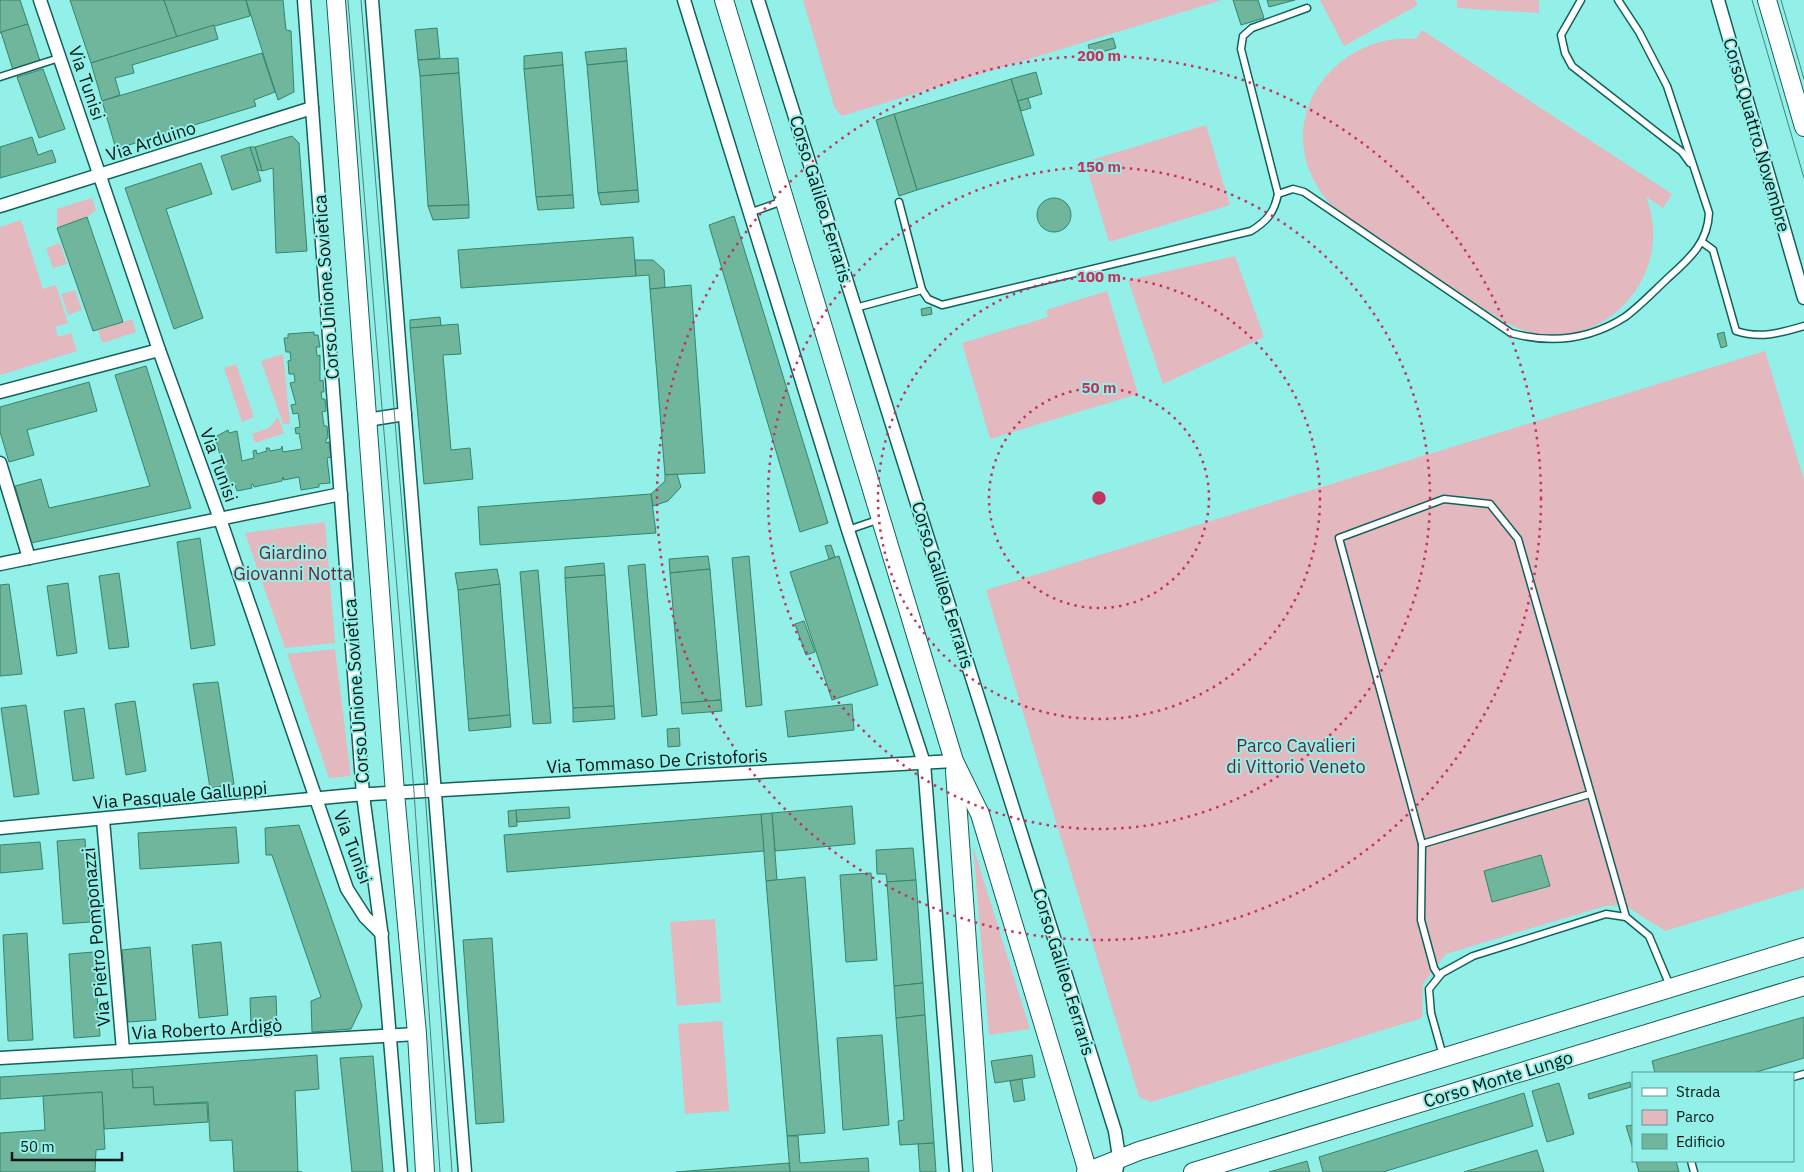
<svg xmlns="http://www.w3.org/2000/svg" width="1804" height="1172" font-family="'IBM Plex Sans',sans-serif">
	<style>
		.green { fill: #e4b8bf }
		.building { fill: #70b69c; stroke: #33856a }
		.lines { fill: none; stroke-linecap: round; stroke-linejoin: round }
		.lane-casing { stroke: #13615c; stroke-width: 9 }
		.street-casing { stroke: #13615c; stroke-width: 15 }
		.secondary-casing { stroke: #13615c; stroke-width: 20 }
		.lane { stroke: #fff; stroke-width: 6 }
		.street { stroke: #fff; stroke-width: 12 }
		.secondary { stroke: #fff; stroke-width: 18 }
		.tram { stroke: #49837e; stroke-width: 1 }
		.ring { fill: none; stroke: #c3345d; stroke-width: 2.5; stroke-dasharray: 2.5 5 }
		.labels { text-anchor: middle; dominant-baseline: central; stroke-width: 4; stroke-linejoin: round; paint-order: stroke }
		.street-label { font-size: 18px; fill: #001614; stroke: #93f0e8 }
		.park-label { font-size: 18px; fill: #6d1f33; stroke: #93f0e8 }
		.centre { fill: #c3345d; stroke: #93f0e8; stroke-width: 2.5 }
		.ring-label { font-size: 15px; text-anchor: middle; font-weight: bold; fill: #c3345d; stroke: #93f0e8; stroke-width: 4; stroke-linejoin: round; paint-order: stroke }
	</style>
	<rect width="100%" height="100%" fill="#93f0e8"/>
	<g class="green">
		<path d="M803 0H1222L842 116 835 109Z"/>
		<path d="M1320 0H1415L1418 5 1344 46Z"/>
		<path d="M1457 0H1539V13L1457 8Z"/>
		<path d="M1422 30 1672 194 1663 208 1646 197C1673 263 1621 338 1549 335 1533 335 1519 329 1504 322L1338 212C1318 193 1303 166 1303 138 1303 79 1359 33 1416 39Z"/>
		<path d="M1206 125 1230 205 1109 242 1085 162Z"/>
		<path d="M92 198 96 210 87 217 57 228V209Z"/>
		<path d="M21 220 43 289 56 285 68 323 55 327 58 337 71 333 77 351 0 375V227Z"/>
		<path d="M60 243 67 264 53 268 46 248Z"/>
		<path d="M1235 256 1264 337 1163 384 1128 280Z"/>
		<path d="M75 290 82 310 68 315 61 294Z"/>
		<path d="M1107 291 1138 394 990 439 962 343 1048 317 1046 310Z"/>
		<path d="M132 319 136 332 102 343 98 330Z"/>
		<path d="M1765 351 1804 480V888L1665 931 1624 905 1605 906 1446 954 1423 984 1422 1018 1151 1102 1139 1097 986 590Z"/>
		<path d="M283 354 290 424H283L261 361Z"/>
		<path d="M236 364 254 417 242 422 224 368Z"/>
		<path d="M278 417 284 433 255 443 252 434 269 428Z"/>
		<path d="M325 522 335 643 285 648 245 533Z"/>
		<path d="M335 649 351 776 329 778 287 654Z"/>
		<path d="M973 846 1030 1029 989 1035Z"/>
		<path d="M715 919 721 1002 677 1006 670 922Z"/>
		<path d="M722 1021 729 1111 685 1114 678 1024Z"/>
	</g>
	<g class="building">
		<path d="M0 0H20L28 24 0 33Z"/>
		<path d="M70 0H164L177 37 91 63Z"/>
		<path d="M164 0H246L250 16 177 37Z"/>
		<path d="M246 0H283L286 30 291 31 294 92 278 100Z"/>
		<path d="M1233 0H1258L1264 18 1241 25Z"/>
		<path d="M1267 0H1295L1269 7Z"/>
		<path d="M28 24 40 61 13 70 1 32Z"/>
		<path d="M214 25 218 39 132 65 134 73 115 78 120 95 102 101 91 63Z"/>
		<path d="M437 28 440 58 418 60 415 30Z"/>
		<path d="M1113 38 1116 48 1091 55 1088 45Z"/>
		<path d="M626 48 627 61 587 65 585 52Z"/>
		<path d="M562 52 563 65 524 69V56Z"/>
		<path d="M262 53 275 92 254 100 256 106 116 149 102 101Z"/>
		<path d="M458 58 459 73 420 76 418 60Z"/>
		<path d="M627 61 638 190 598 193 587 65Z"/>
		<path d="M563 65 573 195 536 197 524 69Z"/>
		<path d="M43 69 65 129 39 138 17 77Z"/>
		<path d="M1036 72 1042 94 1018 101 1011 79Z"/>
		<path d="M459 73 469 205 428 206 420 76Z"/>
		<path d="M1011 79 1034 155 917 190 894 114Z"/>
		<path d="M1028 98 1031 108 1021 111 1018 101Z"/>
		<path d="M894 114 917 190 899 196 876 120Z"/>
		<path d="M292 136 299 143 307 251 276 253 273 168 262 171 255 147Z"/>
		<path d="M32 137 38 155 52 150 56 162 0 178V147Z"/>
		<path d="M250 147 261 181 232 190 221 156Z"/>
		<path d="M250 147H255L262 171 258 170Z"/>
		<path d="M201 163 212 194 166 209 203 318 174 329 125 188Z"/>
		<path d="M638 190 639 202 601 205 598 193Z"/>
		<path d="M573 195 574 208 538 210 536 197Z"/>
		<circle cx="1054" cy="215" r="17"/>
		<path d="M469 205V218L433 220 428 206Z"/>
		<path d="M734 216 828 523 800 532 709 225Z"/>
		<path d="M87 217 123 322 93 331 57 228Z"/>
		<path d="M633 237 636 276 461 288 458 250Z"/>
		<path d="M635 260H653L664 270 665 288 650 289 649 275 636 276Z"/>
		<path d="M691 285 705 473 665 475 650 289Z"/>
		<path d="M931 307 932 314 922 316 921 309Z"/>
		<path d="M440 317 441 326 410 328V320Z"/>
		<path d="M458 324 461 354 443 355 451 450 470 448 473 479 424 484 410 328Z"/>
		<path d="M314 332V335H318L320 347H316L317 356 320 355V381L323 380 324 392H321L322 399H325L326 411 322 412 324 426H327L328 438 326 439V443L329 442 331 457 327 458 330 483 319 484V487L301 490 299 477 284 480 283 477 282 481 254 487 253 484 251 485 252 488 237 491 235 485 228 487 225 476 223 477 219 462H222L215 437 228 430 229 433 237 431 242 461 254 458 253 451 256 450 257 454 267 451 266 448H269L270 451 281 449 282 446 283 452 302 449 299 433 296 434 295 428 300 427 298 413 293 414 291 405 296 404 290 383 295 382 294 374H289L288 361 291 360 290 352H286L284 338H288V334Z"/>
		<path d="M1724 332 1727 346 1721 348 1717 334Z"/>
		<path d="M146 366 191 508 31 543 15 486 41 479 49 508 150 486 115 375Z"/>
		<path d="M89 382 97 411 27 430 34 455 9 462 0 432V407Z"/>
		<path d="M677 474 681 487 668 501 653 506 651 494 665 481V475Z"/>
		<path d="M651 494 656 533 480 545 478 507Z"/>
		<path d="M200 538 215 645 191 649 177 542Z"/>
		<path d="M831 545 835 557 829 559 825 546Z"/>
		<path d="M708 556 710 569 670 573 669 559Z"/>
		<path d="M749 556 762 705 746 707 732 558Z"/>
		<path d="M839 556 878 685 832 700 790 572Z"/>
		<path d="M604 563 605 575 565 578V567Z"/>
		<path d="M645 564 657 715 642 717 628 566Z"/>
		<path d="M497 569 500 584 458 590 455 573Z"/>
		<path d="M710 569 721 700 681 703 670 573Z"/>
		<path d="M538 570 551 723 533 724 520 572Z"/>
		<path d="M119 573 129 647 109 649 99 576Z"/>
		<path d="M605 575 614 706 573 708 565 578Z"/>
		<path d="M68 583 77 653 57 656 47 586Z"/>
		<path d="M9 584 22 674 0 676V585Z"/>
		<path d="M500 584 510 715 468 719 458 590Z"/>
		<path d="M804 621 815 652 806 655 795 624Z"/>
		<path d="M218 682 234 784 210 788 193 684Z"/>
		<path d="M721 700 722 711 682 714 681 703Z"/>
		<path d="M135 701 146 771 126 775 115 704Z"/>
		<path d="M852 704 854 730 788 737 785 711Z"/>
		<path d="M26 705 39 794 14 797 1 708Z"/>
		<path d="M614 706 615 719 573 722V708Z"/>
		<path d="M84 708 94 778 73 781 64 711Z"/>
		<path d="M510 715 511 727 469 731 468 719Z"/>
		<path d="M679 728 680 746 668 747 667 729Z"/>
		<path d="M852 806 855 844 775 851 772 813Z"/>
		<path d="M569 807 570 818 517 822 516 810Z"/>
		<path d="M516 810 517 826 509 827 508 811Z"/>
		<path d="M772 813 777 880 766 881 761 814Z"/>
		<path d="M761 814 764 851 507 872 504 835Z"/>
		<path d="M299 825 362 1006 351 1029 312 1032 311 1001 321 997 272 855H266L265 828Z"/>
		<path d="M236 827 239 863 140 869 138 833Z"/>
		<path d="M85 839 90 922 63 924 57 841Z"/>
		<path d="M40 842 43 869 0 873V845Z"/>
		<path d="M913 848 916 880 887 882 886 874H877L876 850Z"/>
		<path d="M1541 855 1550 886 1492 902 1484 871Z"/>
		<path d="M871 873 877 960 846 962 840 875Z"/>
		<path d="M805 877 825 1133 787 1136 766 881Z"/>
		<path d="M916 880 923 983 894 986 887 882Z"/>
		<path d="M27 933 33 1040 8 1041 3 935Z"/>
		<path d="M492 938 504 1122 476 1124 463 940Z"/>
		<path d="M221 942 228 1015 199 1018 192 945Z"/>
		<path d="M150 947 156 1020 128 1022 122 950Z"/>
		<path d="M94 952 100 1036 74 1038 69 954Z"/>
		<path d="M923 983 925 1015 896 1018 894 986Z"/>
		<path d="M276 996 277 1025 251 1026 250 998Z"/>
		<path d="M925 1015 934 1143 900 1145 898 1121 904 1120 896 1018Z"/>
		<path d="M1804 1017V1058L1753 1073H1655L1652 1061Z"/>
		<path d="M882 1035 889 1125 843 1130 837 1038Z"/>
		<path d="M317 1055 319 1089 295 1091 298 1172H302H234L232 1140 210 1141 208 1102 154 1105 153 1087 133 1088 132 1069Z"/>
		<path d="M1032 1055 1035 1077 995 1083 991 1061Z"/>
		<path d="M373 1056 383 1172H352L340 1058Z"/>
		<path d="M132 1069 133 1088 153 1087 154 1105 207 1103 208 1122 104 1129 102 1092 0 1099V1077Z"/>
		<path d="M1022 1079 1025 1100 1014 1102 1010 1081Z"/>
		<path d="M1630 1082 1631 1087 1589 1099 1588 1094Z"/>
		<path d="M1559 1083 1574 1134 1547 1142 1532 1091Z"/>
		<path d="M102 1092 105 1149 96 1150 95 1172H0V1133L45 1130 43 1096Z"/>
		<path d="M1524 1093 1533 1126 1383 1172H1323L1319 1157Z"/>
		<path d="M1633 1125V1149L1626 1126Z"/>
		<path d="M787 1136H798L800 1163 868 1158 869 1172H790Z"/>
		<path d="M934 1143 936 1172H920L918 1144Z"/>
		<path d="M1537 1150 1544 1172H1464Z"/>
		<path d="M1307 1161 1310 1172H1269Z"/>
		<path d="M1636 1161H1676L1679 1172H1639Z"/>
		<path d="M789 1163 790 1172H676Z"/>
	</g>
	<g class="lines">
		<defs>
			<g id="lane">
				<path d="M1581 0 1561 35 1565 53 1572 66 1682 152 1690 163"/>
				<path d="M0 77 59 58"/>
				<path d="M1278 194 1293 189 1304 192 1511 333C1551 344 1589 340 1625 317 1640 306 1654 291 1668 278 1689 259 1708 243 1709 213L1667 86 1639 32 1618 0"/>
				<path d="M899 202 922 290 928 299 942 305 1251 231C1267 221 1274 213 1278 194L1241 49 1243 36 1252 28 1307 8"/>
				<path d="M749 213 783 201"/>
				<path d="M1702 242 1713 250 1736 331C1760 339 1780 333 1804 326"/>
				<path d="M855 308 922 290"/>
				<path d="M848 530 880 519"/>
				<path d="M1422 844 1590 794"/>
				<path d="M1439 976 1434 968 1421 920 1422 844 1339 538 1444 499 1490 504 1518 539 1626 917"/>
				<path d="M1443 1056 1431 1013 1429 989 1442 973 1473 956 1606 914 1626 917 1649 936 1670 986"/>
				<path d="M1793 1077 1804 1074"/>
				<path d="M1691 1161 1694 1172"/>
			</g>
			<g id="street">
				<path d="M40 0 159 350 220 519 347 889 365 917 382 934"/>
				<path d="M304 0 363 795 381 930 401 1172"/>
				<path d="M372 0 465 1172"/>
				<path d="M684 0 848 530 924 763 956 1172"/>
				<path d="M758 0 1115 1131 1119 1157 1116 1172"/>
				<path d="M1718 0 1804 298"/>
				<path d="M0 206 312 108"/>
				<path d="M0 392 159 350"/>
				<path d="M367 420 405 414"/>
				<path d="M0 463 29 558"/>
				<path d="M0 564 341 494"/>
				<path d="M103 820 123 1050"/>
				<path d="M0 828 353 795 954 761"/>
				<path d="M0 1058 417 1034"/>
			</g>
			<g id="secondary">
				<path d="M336 0 395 793 417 1034 425 1172"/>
				<path d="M724 0 954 761 980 814 1088 1172"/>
				<path d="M1767 0 1804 127"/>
				<path d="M955 771 983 1172"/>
				<path d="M1086 1172 1139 1151 1804 947"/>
				<path d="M1193 1172 1804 986"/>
			</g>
		</defs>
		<use href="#lane" class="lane-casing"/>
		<use href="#street" class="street-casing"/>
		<use href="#secondary" class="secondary-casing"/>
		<use href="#lane" class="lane"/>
		<use href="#street" class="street"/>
		<use href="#secondary" class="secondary"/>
		<g class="tram">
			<path d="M348 0 414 792 440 1172"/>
			<path d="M361 0 425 792 452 1172"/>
			<path d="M1752 0 1804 178"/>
			<path d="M1781 0 1804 79"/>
		</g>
	</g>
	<g class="ring">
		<circle cx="1099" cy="498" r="110"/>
		<circle cx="1099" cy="498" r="221"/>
		<circle cx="1099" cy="498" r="331"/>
		<circle cx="1099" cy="498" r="442"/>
	</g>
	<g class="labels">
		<g class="street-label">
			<text transform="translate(87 83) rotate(71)">Via Tunisi</text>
			<text transform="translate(1757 135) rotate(74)">Corso Quattro Novembre</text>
			<text transform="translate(151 141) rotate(-18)">Via Arduino</text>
			<text transform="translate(821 199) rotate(73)">Corso Galileo Ferraris</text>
			<text transform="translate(326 287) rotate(-94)">Corso Unione Sovietica</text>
			<text transform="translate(219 465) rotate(70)">Via Tunisi</text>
			<text transform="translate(943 585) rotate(73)">Corso Galileo Ferraris</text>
			<text transform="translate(356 691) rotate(-94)">Corso Unione Sovietica</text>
			<text transform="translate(657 761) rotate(-3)">Via Tommaso De Cristoforis</text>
			<text transform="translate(180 795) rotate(-5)">Via Pasquale Galluppi</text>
			<text transform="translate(353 847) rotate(69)">Via Tunisi</text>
			<text transform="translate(96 937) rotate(-95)">Via Pietro Pomponazzi</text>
			<text transform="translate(1064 972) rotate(73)">Corso Galileo Ferraris</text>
			<text transform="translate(207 1029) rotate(-3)">Via Roberto Ardigò</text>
			<text transform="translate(1498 1079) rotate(-17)">Corso Monte Lungo</text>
		</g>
		<g class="park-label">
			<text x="293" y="552">Giardino<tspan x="293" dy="21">Giovanni Notta</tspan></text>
			<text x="1296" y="745">Parco Cavalieri<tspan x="1296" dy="21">di Vittorio Veneto</tspan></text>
		</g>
	</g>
	<circle cx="1099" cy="498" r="8" class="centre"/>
	<g class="ring-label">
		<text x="1099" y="61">200 m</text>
		<text x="1099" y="172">150 m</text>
		<text x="1099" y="282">100 m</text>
		<text x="1099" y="393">50 m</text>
	</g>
	<rect x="1632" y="1072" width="162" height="90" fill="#93f0e8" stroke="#589993"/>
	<rect x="1642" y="1088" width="25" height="8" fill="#ffffff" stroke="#589993"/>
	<text x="1676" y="1097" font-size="15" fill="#001614">Strada</text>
	<rect x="1642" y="1110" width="25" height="15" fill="#e4b8bf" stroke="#589993"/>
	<text x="1676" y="1122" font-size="15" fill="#001614">Parco</text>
	<rect x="1642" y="1134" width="25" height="15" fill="#70b69c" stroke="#589993"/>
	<text x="1676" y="1147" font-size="15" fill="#001614">Edificio</text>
	<path d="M12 1152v8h110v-8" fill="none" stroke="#001614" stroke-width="2.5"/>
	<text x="20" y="1152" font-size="15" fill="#001614" stroke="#93f0e8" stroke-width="4" paint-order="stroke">50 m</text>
</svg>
